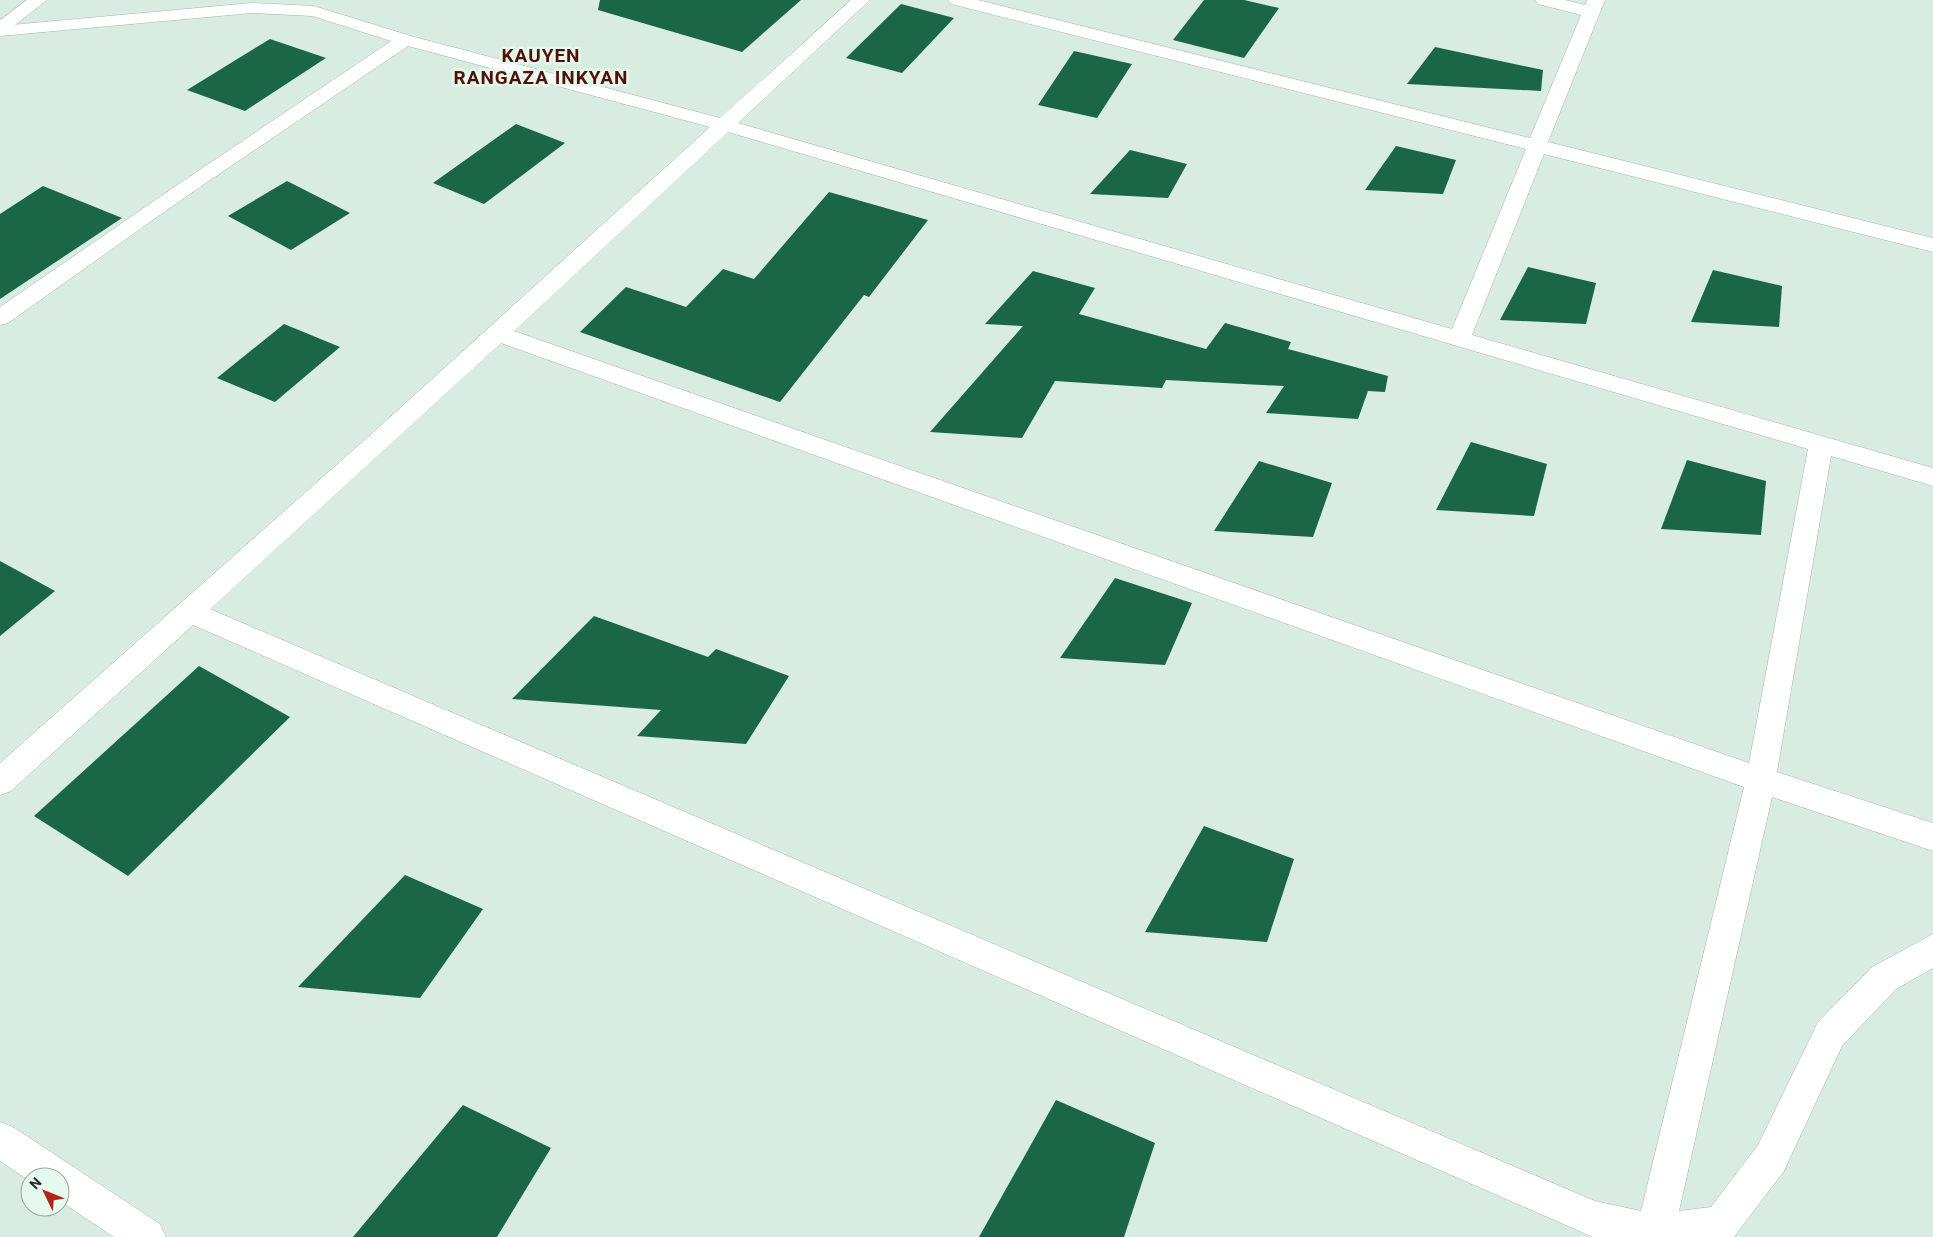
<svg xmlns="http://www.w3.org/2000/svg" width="1933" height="1237" font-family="Roboto,sans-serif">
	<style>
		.building { fill: #1a6646 }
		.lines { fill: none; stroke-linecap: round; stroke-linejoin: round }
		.street-casing { stroke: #a4b7ad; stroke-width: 1 }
		.secondary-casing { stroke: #a4b7ad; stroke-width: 1 }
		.street { fill: #fff; fill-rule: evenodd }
		.secondary { fill: #fff; fill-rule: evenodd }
		.labels { text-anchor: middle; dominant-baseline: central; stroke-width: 5; stroke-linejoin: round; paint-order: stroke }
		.far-district-label { font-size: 19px; font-weight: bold; letter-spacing: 1px; fill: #531007; stroke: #e5f9ee }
	</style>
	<rect width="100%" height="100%" fill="#d8ece1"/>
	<g class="building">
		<path d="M600 0H801L742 52 598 10Z"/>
		<path d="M1204 0H1244L1279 8 1244 58 1173 40Z"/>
		<path d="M901 4 954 18 902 73 846 58Z"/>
		<path d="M270 39 326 58 245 111 187 90Z"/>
		<path d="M1435 47 1543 70 1541 91 1407 84Z"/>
		<path d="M1074 51 1132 64 1097 118 1038 105Z"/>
		<path d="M516 124 565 143 484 204 433 183Z"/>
		<path d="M1396 146 1456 160 1443 194 1365 190Z"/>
		<path d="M1130 150 1187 164 1168 198 1090 194Z"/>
		<path d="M287 181 350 213 291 250 228 216Z"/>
		<path d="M43 186 122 218 0 299V214Z"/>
		<path d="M829 192 928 220 869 297 864 295 780 402 580 332 626 287 686 307 723 269 754 279Z"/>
		<path d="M1528 267 1596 283 1586 324 1500 320Z"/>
		<path d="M1713 270 1782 286 1779 327 1691 322Z"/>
		<path d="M1033 271 1095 288 1079 314 1206 349 1225 323 1291 342 1288 349 1388 376 1385 392 1368 391 1358 419 1266 413 1284 386 1166 380 1162 388 1055 381 1022 438 930 432 1023 326 985 324Z"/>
		<path d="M284 324 340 347 275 402 217 378Z"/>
		<path d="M1471 442 1547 464 1534 516 1436 510Z"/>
		<path d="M1687 460 1766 481 1761 535 1661 529Z"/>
		<path d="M1259 461 1332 483 1313 537 1214 531Z"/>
		<path d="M0 561 55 591 0 636Z"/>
		<path d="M1115 578 1192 603 1165 665 1060 658Z"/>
		<path d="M594 616 708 657 716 649 789 676 746 744 637 736 661 710 512 699Z"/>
		<path d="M199 666 290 717 128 876 34 816Z"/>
		<path d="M1204 826 1294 859 1267 942 1145 932Z"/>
		<path d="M405 875 483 909 420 998 298 987Z"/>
		<path d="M1056 1100 1155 1143 1124 1237H979Z"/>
		<path d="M463 1105 551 1148 497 1237H353Z"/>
	</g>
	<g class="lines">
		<defs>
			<g id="street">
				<path d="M851 0H870L738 123 1452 329 1526 149 951 4 948 0H978L1530 138 1581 15 1538 4 1535 0H1565L1585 5 1587 0H1605L1548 142 1933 238V252L1544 154 1472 335 1933 468V486L1831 456 1777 772 1933 823V851L1772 797 1679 1211 1711 1207 1758 1145 1818 1022 1872 967 1933 934V968L1896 989 1842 1046 1784 1171 1734 1237H1593L193 625 11 791 0 795V763L377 429 710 127 408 46 181 200 8 323 0 325V307L167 192 391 41 312 16 252 13 0 36V26L252 3 314 6 411 36 720 118ZM728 132 1808 449 1749 763 514 331ZM501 343 1744 787 1641 1211 1595 1201 210 609Z"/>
				<path d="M0 1122 13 1127 160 1224 166 1237H114L60 1201V1177H30V1181L0 1161Z"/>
			</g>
			<path id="secondary" d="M27 0H47L6 32 0 33V20Z"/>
		</defs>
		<use href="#street" class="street-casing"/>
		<use href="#secondary" class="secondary-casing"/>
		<use href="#street" class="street"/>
		<use href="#secondary" class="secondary"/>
	</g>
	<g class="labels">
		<g class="far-district-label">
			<text x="541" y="55">KAUYEN<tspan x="541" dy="22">RANGAZA INKYAN</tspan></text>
		</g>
	</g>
	<g transform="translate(45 1192) rotate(313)"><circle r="24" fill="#e5f9ee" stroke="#98a79f"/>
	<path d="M0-4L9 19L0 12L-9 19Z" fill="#b42614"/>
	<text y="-8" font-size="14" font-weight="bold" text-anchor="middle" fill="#252c28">N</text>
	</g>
</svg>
